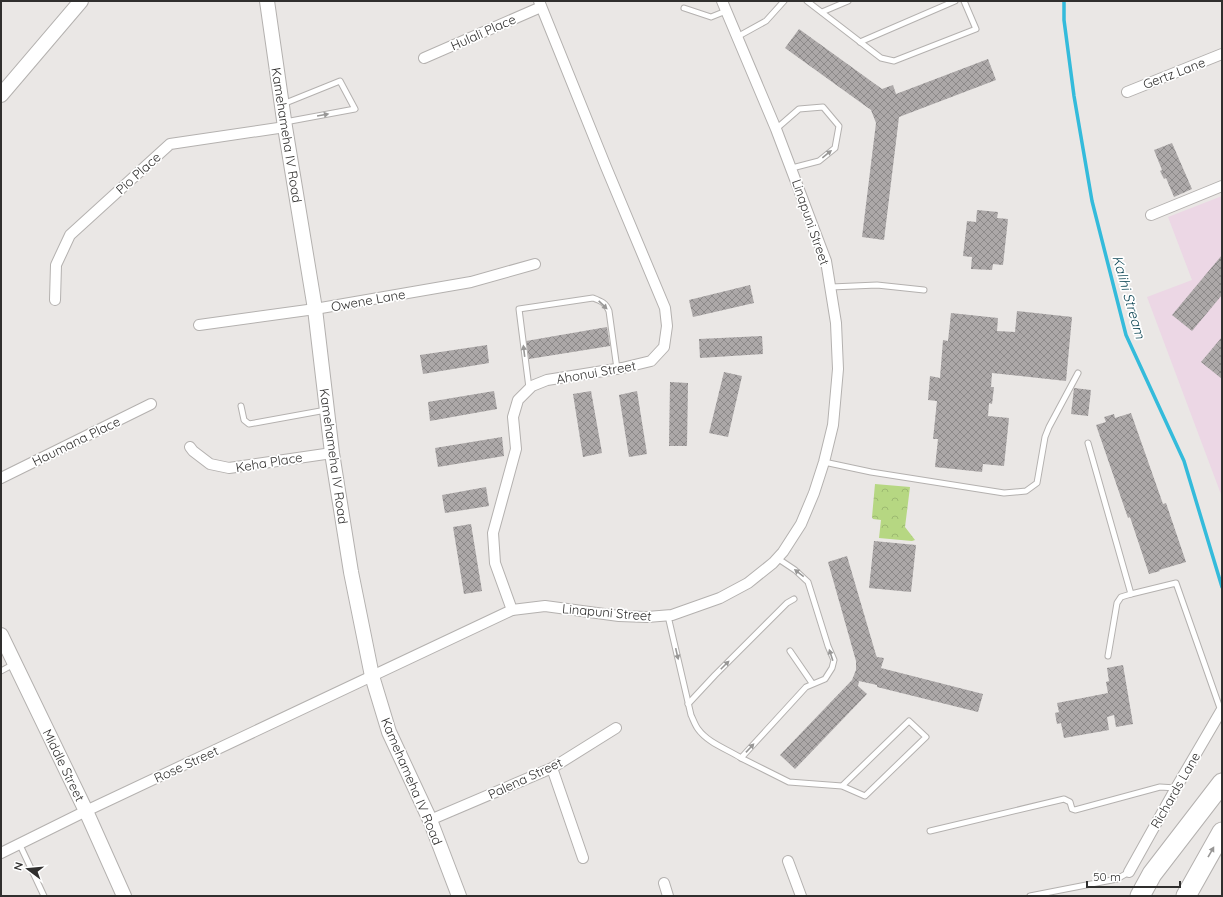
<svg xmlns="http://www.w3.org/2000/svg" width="1223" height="897" font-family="Quicksand,sans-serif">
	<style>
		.education { fill: #ecd7e5 }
		.park { fill: url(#park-crowns) }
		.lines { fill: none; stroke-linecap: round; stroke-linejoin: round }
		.stream { stroke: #34bbdb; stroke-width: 3.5 }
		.building { fill: url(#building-cross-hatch) }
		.lane-casing { stroke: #b4b1af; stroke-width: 7 }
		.street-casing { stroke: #b4b1af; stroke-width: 12 }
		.secondary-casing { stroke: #b4b1af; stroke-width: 16 }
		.highway-casing { stroke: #b4b1af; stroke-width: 21 }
		.lane { stroke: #fff; stroke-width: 5 }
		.street { stroke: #fff; stroke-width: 10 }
		.secondary { stroke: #fff; stroke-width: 14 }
		.highway { stroke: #fff; stroke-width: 19 }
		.oneway { fill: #989796 }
		.labels { text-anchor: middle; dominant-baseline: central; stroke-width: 3.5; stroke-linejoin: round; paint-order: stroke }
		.street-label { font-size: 13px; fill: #302f2e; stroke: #fff }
		.water-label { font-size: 14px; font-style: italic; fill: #154c5a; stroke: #fff }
	</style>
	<defs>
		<pattern id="park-crowns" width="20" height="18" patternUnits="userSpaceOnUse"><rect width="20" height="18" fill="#b6d782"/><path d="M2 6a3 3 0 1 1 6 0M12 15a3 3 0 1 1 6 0" fill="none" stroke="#9db971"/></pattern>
		<pattern id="building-cross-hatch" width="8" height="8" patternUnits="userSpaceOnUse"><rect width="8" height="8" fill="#aca8a8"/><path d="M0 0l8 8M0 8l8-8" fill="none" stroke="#8c8989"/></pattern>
	</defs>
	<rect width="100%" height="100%" fill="#eae7e5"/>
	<path class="education" d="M1222 196V497L1147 297 1192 280 1168 217Z"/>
	<path class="park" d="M875 484 910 487 905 527 915 540 912 541 879 538 881 520 873 519 872 517Z"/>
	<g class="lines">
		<path class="stream" d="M1064 1V20L1074 96 1092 201 1126 335 1184 461 1222 587"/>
	</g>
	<g class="building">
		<path d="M799 29 882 89 893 85 896 94 988 59 996 80 899 117 884 240 862 237 876 123 871 110 785 48Z"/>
		<path d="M1172 143 1192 189 1174 197 1166 178 1164 179 1160 171 1162 170 1154 150Z"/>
		<path d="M977 210 998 212 997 218 1008 219 1003 265 993 264 992 270 971 269 972 257 963 256 967 221 976 222Z"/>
		<path d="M1222 255V295L1192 331 1172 315Z"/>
		<path d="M750 285 754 303 693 317 689 300Z"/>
		<path d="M1017 311 1072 317 1066 381 992 373 991 387H994L992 404 989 403 988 416 1009 418 1004 466 983 464 982 472 935 467 938 439H933L937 401 928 400 930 376 940 378 943 340 948 341 951 313 998 318 997 331 1015 332Z"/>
		<path d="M607 327 610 346 529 359 526 341Z"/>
		<path d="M762 336 763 354 700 358 699 339Z"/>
		<path d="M1222 337V379L1201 362Z"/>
		<path d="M487 345 489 363 423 374 420 355Z"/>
		<path d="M724 372 742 376 728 437 709 433Z"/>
		<path d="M670 382 688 383 687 446H669Z"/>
		<path d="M1074 388 1091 390 1088 416 1071 414Z"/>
		<path d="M494 391 497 409 430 421 428 402Z"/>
		<path d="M591 391 602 453 583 457 573 394Z"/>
		<path d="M637 391 647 454 629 457 619 395Z"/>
		<path d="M1131 413 1163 504 1166 503 1186 562 1159 570 1160 571 1149 574 1130 517 1128 518 1096 425 1106 422 1104 417 1114 414 1115 418Z"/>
		<path d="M502 437 504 456 438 467 435 448Z"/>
		<path d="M486 487 489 506 445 513 442 495Z"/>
		<path d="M471 524 482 591 464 594 453 527Z"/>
		<path d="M874 541 916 545 911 592 869 588Z"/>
		<path d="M847 556 876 655 877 657 884 658 881 668 983 694 978 712 877 687V685L859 681 858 686 867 694 795 769 780 755 852 680 856 670V661L828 562Z"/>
		<path d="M1123 665 1133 724 1116 727 1114 715 1107 717 1109 730 1064 738 1061 723 1057 724 1055 713 1059 712 1057 703 1108 693 1106 682 1109 681 1107 668Z"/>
	</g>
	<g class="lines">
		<defs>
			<g id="lane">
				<path d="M807 1 881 58 894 61 976 29 964 1"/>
				<path d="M684 8 711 17 726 11"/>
				<path d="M822 12 848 1"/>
				<path d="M737 37 766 21 784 1"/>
				<path d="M860 42 955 1"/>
				<path d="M283 104 340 81 355 109 285 122"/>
				<path d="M776 129 799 109 823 107 839 126 835 148 819 161 792 168"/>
				<path d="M831 287 877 285 924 290"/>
				<path d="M529 388 519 309 593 298C601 301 606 303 609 311L617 369"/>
				<path d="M241 406 244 420 249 424 326 410"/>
				<path d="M1088 443 1131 594 1176 583 1221 711"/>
				<path d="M824 462 871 472 1004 493 1026 491 1037 483 1045 437 1049 427 1078 373"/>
				<path d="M668 616 691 715C693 719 695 725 698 729 708 743 727 749 741 758L806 687 825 679 832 668 834 660 828 646 808 582 795 570 777 558"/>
				<path d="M790 651 812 683"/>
				<path d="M1108 656 1117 603 1121 597 1131 594"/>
				<path d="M1 671 14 664"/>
				<path d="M688 704 715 675 787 603 794 599"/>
				<path d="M741 758 789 782 842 786 865 796 926 737 909 721 842 786"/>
				<path d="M930 831 1064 799 1070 802 1072 809 1075 810 1160 787 1176 788"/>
				<path d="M19 843 44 896"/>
				<path d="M1030 896 1117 879 1129 872"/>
			</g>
			<g id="street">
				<path d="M424 58 541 7"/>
				<path d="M1127 92 1222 54"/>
				<path d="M1151 215 1222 186"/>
				<path d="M55 300 56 265 70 235 170 144 285 127"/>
				<path d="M199 325 315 309 471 282 535 264"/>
				<path d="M190 447 193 451 210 464 229 468 332 453"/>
				<path d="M1 478 151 404"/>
				<path d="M512 610 495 563 493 533 516 449 513 417 518 400 532 386 547 380 622 368 651 361 664 347 667 326 665 308 606 167 539 1"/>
				<path d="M552 768 583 858"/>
				<path d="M430 820 552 768 616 728"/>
				<path d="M1 853 86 811 512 610 545 606 619 616 647 617 672 615 720 598 748 583 773 563 783 552 801 524 814 493 824 462 833 425 838 369 836 323 826 261 776 129 722 1"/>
				<path d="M788 861 801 896"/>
				<path d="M1129 872 1176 788 1221 711 1222 712"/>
				<path d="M664 883 668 896"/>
			</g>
			<g id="secondary">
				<path d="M267 1 285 127 315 309 332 453 351 572 372 676 389 732 430 820 459 896"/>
				<path d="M1 95 81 1"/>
				<path d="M1 635 86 811 124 896"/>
			</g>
			<g id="highway">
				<path d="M1140 896 1152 874 1222 783"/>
				<path d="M1186 896 1222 832"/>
			</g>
		</defs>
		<use href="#lane" class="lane-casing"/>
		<use href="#street" class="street-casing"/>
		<use href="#secondary" class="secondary-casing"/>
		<use href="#highway" class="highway-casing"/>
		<use href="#lane" class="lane"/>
		<use href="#street" class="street"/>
		<use href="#secondary" class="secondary"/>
		<use href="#highway" class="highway"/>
	</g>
	<defs><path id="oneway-solid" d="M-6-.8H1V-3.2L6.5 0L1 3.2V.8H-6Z"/></defs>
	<g class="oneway">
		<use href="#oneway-solid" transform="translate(323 115) rotate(-10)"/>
		<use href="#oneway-solid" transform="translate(827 154) rotate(-39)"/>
		<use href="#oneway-solid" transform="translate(603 305) rotate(44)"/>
		<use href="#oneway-solid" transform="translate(524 351) rotate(-97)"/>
		<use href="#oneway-solid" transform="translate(799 573) rotate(-142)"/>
		<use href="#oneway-solid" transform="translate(677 654) rotate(77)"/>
		<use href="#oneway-solid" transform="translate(831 655) rotate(-108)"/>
		<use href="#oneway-solid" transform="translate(725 665) rotate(-45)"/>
		<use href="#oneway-solid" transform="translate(750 748) rotate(-47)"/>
		<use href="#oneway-solid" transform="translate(1211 852) rotate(-60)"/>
	</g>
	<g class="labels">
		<g class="street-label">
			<text transform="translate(483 32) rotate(-24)">Hulali Place</text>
			<text transform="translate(1174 73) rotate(-21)">Gertz Lane</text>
			<text transform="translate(287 135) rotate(81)">Kamehameha IV Road</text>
			<text transform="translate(138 173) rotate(-42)">Pio Place</text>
			<text transform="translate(811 222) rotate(71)">Linapuni Street</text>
			<text transform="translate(368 300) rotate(-10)">Owene Lane</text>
			<text transform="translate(596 372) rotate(-10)">Ahonui Street</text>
			<text transform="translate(76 441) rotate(-26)">Haumana Place</text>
			<text transform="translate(334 456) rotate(82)">Kamehameha IV Road</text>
			<text transform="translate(269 462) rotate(-9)">Keha Place</text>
			<text transform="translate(607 612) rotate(5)">Linapuni Street</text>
			<text transform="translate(186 764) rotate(-25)">Rose Street</text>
			<text transform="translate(64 765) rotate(64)">Middle Street</text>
			<text transform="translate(525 778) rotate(-25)">Palena Street</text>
			<text transform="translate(412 781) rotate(67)">Kamehameha IV Road</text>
			<text transform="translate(1175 790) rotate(-60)">Richards Lane</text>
		</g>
		<g class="water-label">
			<text transform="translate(1129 297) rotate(74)">Kalihi Stream</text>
		</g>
	</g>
	<rect width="1223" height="897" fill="none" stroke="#302f2e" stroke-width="4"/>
	<g transform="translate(28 869) rotate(286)" stroke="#ffffff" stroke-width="3" paint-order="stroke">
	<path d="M0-3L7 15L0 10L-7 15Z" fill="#302f2e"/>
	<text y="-6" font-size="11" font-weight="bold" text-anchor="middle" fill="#302f2e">N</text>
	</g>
	<path d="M1087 881v6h93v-6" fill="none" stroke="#302f2e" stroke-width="2"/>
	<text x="1093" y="881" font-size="12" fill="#302f2e" stroke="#ffffff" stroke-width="3" paint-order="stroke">50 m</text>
</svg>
